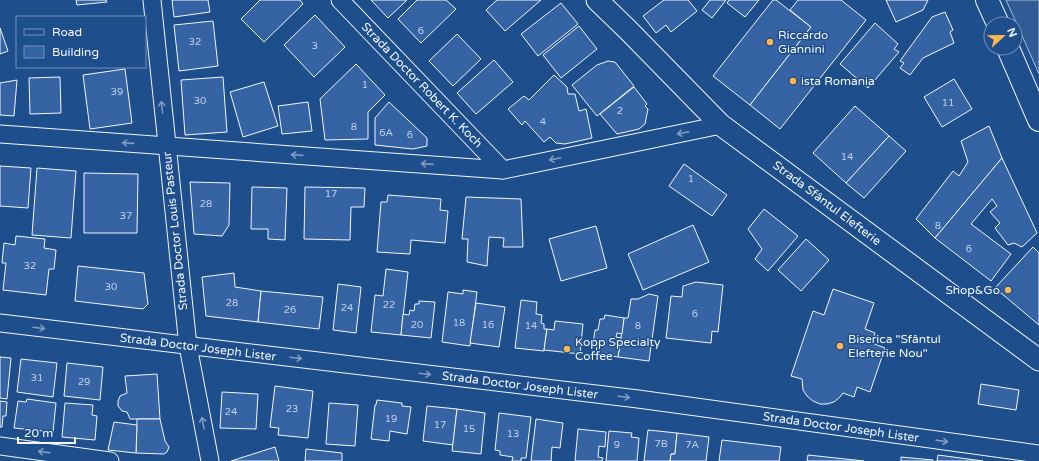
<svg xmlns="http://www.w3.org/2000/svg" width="1039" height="461" font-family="'Varela Round',sans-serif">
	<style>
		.parking { fill: #305b95; stroke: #a8bbd7 }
		.building { fill: #3563a3; stroke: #f2f6ff }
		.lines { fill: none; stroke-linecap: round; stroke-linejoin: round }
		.minor-casing { stroke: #f2f6ff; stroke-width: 19 }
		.tertiary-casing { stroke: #f2f6ff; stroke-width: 23 }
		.primary-casing { stroke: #f2f6ff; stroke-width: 24 }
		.minor { stroke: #1f4e8c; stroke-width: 17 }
		.tertiary { stroke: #1f4e8c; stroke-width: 21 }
		.primary { stroke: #1f4e8c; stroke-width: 22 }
		.oneway { stroke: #7e9ac0 }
		.poi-dot { fill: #ffb74d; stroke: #1f4e8c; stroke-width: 1.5 }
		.labels { text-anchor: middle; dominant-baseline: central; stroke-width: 3; stroke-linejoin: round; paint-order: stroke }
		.number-label { font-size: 10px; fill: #c3d1e8 }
		.poi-label { font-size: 12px; fill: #f2f6ff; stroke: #1f4e8c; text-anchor: start }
		.street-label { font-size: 12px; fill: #f2f6ff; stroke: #1f4e8c }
	</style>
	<rect width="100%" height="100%" fill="#1f4e8c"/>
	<path class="parking" d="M1006 0H1039V74L1016 22Z"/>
	<g class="building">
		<path d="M76 0H106L107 2 77 5Z"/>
		<path d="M172 0H208L210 12 174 17Z"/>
		<path d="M260 0H300L303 4 264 42 241 19Z"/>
		<path d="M371 0H407L388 18Z"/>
		<path d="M417 0H446L456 9 421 43 398 19Z"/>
		<path d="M497 0H541L505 31 486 10Z"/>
		<path d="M664 0H688L697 11 671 32 666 25 656 33 643 16Z"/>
		<path d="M710 0H726L712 18 702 10Z"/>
		<path d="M729 0H759L745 17 727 3Z"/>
		<path d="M773 0H776L811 27 750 105 713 76Z"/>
		<path d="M798 0H841L866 20 780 129 750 105 811 27 790 10Z"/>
		<path d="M886 0H928L923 10 896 22Z"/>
		<path d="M561 3 578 24 538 56 521 34Z"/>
		<path d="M945 12 953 30 950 32 954 43 923 58 910 75 900 68 904 63 900 61 932 17Z"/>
		<path d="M315 15 345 47 314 77 284 45Z"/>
		<path d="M213 21 218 66 179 71 174 25Z"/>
		<path d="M875 23 898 44 894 49 899 52 868 88 840 64Z"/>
		<path d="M579 26 597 49 561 78 543 55Z"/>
		<path d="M0 28 8 51 0 54Z"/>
		<path d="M457 34 481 59 453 86 429 61Z"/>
		<path d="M494 60 513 82 476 114 457 93Z"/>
		<path d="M608 61 615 62 634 86 597 116 572 85 597 65Z"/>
		<path d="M356 64 385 95 368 112V139L325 140 320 99Z"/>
		<path d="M125 69 132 123 90 129 83 75Z"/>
		<path d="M554 75 567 87 568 94H575L579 111 586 109 592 138 565 144 556 143 550 137 544 142 525 121 522 125 508 109 524 96 529 100Z"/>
		<path d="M60 77 61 113 30 114 29 78Z"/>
		<path d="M223 77 227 132 185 135 181 80Z"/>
		<path d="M954 79 972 109 942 127 924 97Z"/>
		<path d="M17 80 14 116 0 115V83Z"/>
		<path d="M264 82 278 126 243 137 230 92Z"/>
		<path d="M634 87 647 104 645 106 648 109 645 124 639 129 617 134 600 114Z"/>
		<path d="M308 102 312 131 282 134 278 106Z"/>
		<path d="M389 102 427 138V146L413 149 375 145V118Z"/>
		<path d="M855 106 889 136 846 183 813 153Z"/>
		<path d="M989 126 1002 158 935 238 916 219 953 171 959 176 968 162 961 141Z"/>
		<path d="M889 136 906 151 864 198 846 183Z"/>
		<path d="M1002 158 1037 233 1022 247 1014 243 1008 245 995 228 1000 223 990 212 997 206 992 199 971 224 1011 254 991 281 935 238Z"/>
		<path d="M684 164 727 195 712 216 669 186Z"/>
		<path d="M0 166 31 168 28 208 0 206Z"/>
		<path d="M37 168 76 171 71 238 32 235Z"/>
		<path d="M84 173 138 174 137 233H84Z"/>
		<path d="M190 182 230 183 229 225 222 236 194 234Z"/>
		<path d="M252 187 287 188 285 240 268 239V229H251Z"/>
		<path d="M305 187 365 188 364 207H351L350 240 304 239Z"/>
		<path d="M388 195 441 199 440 210 448 211 445 243 411 240 410 254 377 252 381 202H387Z"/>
		<path d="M466 197 521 199 523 247H503L504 238 489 237 487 266 467 262 468 239H462Z"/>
		<path d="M764 209 798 236 768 271 755 259 762 249 748 229Z"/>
		<path d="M693 225 709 262 643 290 628 254Z"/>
		<path d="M596 226 607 268 561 281 549 239Z"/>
		<path d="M16 236 45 239 44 248 56 250 54 269H49L46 295 3 290 6 263H2L4 243 15 245Z"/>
		<path d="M806 239 829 260 801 291 778 270Z"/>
		<path d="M1033 247 1039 253V325L995 288Z"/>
		<path d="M78 266 144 273 148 304 143 309 75 301Z"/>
		<path d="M386 269 408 272 401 335 371 332 375 295 383 296Z"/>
		<path d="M234 273 235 287 261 291 258 322 206 316 202 277Z"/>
		<path d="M696 282 723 285 718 332 712 331 711 343 666 338 671 296 682 297 683 286Z"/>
		<path d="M338 284 361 287 356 333 333 330Z"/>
		<path d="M833 289 874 303 865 329 875 333 872 343 885 348 870 392 857 387 854 397 843 393 840 397 834 402 827 404H820L813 401 807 396 803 390 802 379 791 376 813 311 824 315Z"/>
		<path d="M463 290 477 292 470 346 442 342 448 292 463 294Z"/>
		<path d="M261 291 323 297 319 329 258 322Z"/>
		<path d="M649 294 658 296 649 361 618 357 624 318H628L631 299H638Z"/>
		<path d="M521 300 537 302 536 314 542 315 541 323 544 324V329H547L544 351 515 348Z"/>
		<path d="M419 301 435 302 431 338 401 335 403 314 409 315 410 310 414 311 415 304H419Z"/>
		<path d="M476 303 505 307 499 347 470 343Z"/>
		<path d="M605 315 624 318 622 334 617 333 616 337 621 338 618 357 596 354 597 345 593 344 595 330H598L600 319H604Z"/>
		<path d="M555 321 583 324 580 354 544 350 547 329 554 330Z"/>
		<path d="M0 357 11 358 7 399 0 398Z"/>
		<path d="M21 359 57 363 53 397 17 392Z"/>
		<path d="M67 363 103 367 100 400 64 396Z"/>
		<path d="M157 374 160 419H130L127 412 122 411 118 406V401L120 396 127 393 125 376Z"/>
		<path d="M981 384 1019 390 1016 410 978 404Z"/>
		<path d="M275 386 313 391 308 438 278 435 279 428 270 427Z"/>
		<path d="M222 392 258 394 256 429 220 428Z"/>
		<path d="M27 399 56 403 53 432 14 428 18 401 26 402Z"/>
		<path d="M377 400 402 403V406L411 407 407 434 390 431 389 441 371 439 375 405H376Z"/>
		<path d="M0 401 7 402 6 416H3L2 427H0Z"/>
		<path d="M65 403 93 405 92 415 97 416 95 440 62 437Z"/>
		<path d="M329 403 358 405 355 446 326 444Z"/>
		<path d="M427 406 457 409 453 445 423 441Z"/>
		<path d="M457 409 485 413 481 454 452 451Z"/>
		<path d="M499 413 531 417 526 458H521V461H512L513 457 500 455V451L495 450Z"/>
		<path d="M137 419H160L165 441 169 447 167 452 164 454 136 453Z"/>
		<path d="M536 419 563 423 560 448 552 447 551 461H531Z"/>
		<path d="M114 422 137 425 136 453 108 450Z"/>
		<path d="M578 429 606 432 605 447 599 446 598 457 603 458 602 461H575Z"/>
		<path d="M648 430 677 433 675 454H671L670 461H644Z"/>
		<path d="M609 431 632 433 631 437 639 438 637 461H606Z"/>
		<path d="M677 433 709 437 706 461H670L671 454H675Z"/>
		<path d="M722 440 781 447 779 461H719Z"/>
		<path d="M275 447 279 461H231Z"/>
		<path d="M306 449 342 453V461H305Z"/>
		<path d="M808 455 864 461H807Z"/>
		<path d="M938 455 983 461H937Z"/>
		<path d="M901 457 933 460V461H901Z"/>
	</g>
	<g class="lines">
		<defs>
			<g id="minor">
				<path d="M152 0 188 346 210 461"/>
				<path d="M340 0 503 170"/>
				<path d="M0 134 503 170 721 125"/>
				<path d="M0 323 638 399 1039 454"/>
				<path d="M0 446 110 461"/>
			</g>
			<path id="tertiary" d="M597 0 628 30 721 125 1039 360"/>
			<g id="primary">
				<path d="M987 0 998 24"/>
				<path d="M1008 48 1039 120"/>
			</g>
		</defs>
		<use href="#minor" class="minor-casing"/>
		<use href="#tertiary" class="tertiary-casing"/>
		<use href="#primary" class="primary-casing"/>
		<use href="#minor" class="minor"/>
		<use href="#tertiary" class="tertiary"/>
		<use href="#primary" class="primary"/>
	</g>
	<defs><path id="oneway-shaft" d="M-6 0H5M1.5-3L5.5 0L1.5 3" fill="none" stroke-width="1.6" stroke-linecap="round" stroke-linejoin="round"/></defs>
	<g class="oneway">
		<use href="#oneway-shaft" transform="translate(162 107) rotate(-96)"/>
		<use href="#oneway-shaft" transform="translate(683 133) rotate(168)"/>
		<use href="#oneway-shaft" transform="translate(128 143) rotate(-176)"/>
		<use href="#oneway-shaft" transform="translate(297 155) rotate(-176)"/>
		<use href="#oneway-shaft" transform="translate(555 159) rotate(168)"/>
		<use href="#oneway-shaft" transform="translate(427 164) rotate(-176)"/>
		<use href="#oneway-shaft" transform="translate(39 328) rotate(7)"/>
		<use href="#oneway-shaft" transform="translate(296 358) rotate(7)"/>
		<use href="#oneway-shaft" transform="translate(425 374) rotate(7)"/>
		<use href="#oneway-shaft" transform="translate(624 397) rotate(7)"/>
		<use href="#oneway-shaft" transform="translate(203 423) rotate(-101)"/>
		<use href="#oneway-shaft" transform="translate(942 441) rotate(8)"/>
		<use href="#oneway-shaft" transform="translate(44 452) rotate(-172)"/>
	</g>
	<g class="poi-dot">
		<circle cx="770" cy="42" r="4"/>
		<circle cx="793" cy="81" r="4"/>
		<circle cx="1008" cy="290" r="4"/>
		<circle cx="840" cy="346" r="4"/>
		<circle cx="567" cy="349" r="4"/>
	</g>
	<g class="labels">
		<g class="number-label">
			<text x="421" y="31">6</text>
			<text x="195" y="42">32</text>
			<text x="315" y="46">3</text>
			<text x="365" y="85">1</text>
			<text x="117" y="92">39</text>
			<text x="200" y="101">30</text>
			<text x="948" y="103">11</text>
			<text x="620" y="111">2</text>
			<text x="543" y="122">4</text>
			<text x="354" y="127">8</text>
			<text x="386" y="133">6A</text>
			<text x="410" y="135">6</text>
			<text x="847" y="157">14</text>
			<text x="691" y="179">1</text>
			<text x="331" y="194">17</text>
			<text x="206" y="204">28</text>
			<text x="126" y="216">37</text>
			<text x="938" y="226">8</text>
			<text x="969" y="249">6</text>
			<text x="30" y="266">32</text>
			<text x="111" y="287">30</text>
			<text x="232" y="303">28</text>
			<text x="389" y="305">22</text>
			<text x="347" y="308">24</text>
			<text x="290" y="310">26</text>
			<text x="695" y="314">6</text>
			<text x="459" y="323">18</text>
			<text x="417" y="325">20</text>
			<text x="488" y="325">16</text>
			<text x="531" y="326">14</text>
			<text x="638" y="326">8</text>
			<text x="37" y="378">31</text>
			<text x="84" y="382">29</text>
			<text x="292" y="409">23</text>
			<text x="231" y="412">24</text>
			<text x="391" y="419">19</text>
			<text x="440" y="425">17</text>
			<text x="469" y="429">15</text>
			<text x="513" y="434">13</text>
			<text x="661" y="444">7B</text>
			<text x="617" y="445">9</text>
			<text x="692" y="445">7A</text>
		</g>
		<g class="poi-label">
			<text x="778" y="35">Riccardo<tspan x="778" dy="14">Giannini</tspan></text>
			<text x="801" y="81">ista Romania</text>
			<text x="1000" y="290" text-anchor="end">Shop&amp;Go</text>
			<text x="848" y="339">Biserica "Sfântul<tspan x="848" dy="14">Elefterie Nou"</tspan></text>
			<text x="575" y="342">Kopp Specialty<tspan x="575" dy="14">Coffee</tspan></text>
		</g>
		<g class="street-label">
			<text transform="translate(422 85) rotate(46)">Strada Doctor Robert K. Koch</text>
			<text transform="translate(827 203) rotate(37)">Strada Sfântul Elefterie</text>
			<text transform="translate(175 231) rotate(-96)">Strada Doctor Louis Pasteur</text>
			<text transform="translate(198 347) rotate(7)">Strada Doctor Joseph Lister</text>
			<text transform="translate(520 385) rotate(7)">Strada Doctor Joseph Lister</text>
			<text transform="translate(841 427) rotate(8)">Strada Doctor Joseph Lister</text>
		</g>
	</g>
	<rect x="16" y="16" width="130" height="52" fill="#1f4e8c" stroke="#7391ba"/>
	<rect x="24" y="29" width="20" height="6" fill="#1f4e8c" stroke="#7391ba"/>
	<text x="52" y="36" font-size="12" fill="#f2f6ff">Road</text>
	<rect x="24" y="46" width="20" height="12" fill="#3563a3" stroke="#7391ba"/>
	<text x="52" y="56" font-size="12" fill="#f2f6ff">Building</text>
	<g transform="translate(1003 36) rotate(68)"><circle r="19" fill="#1f4e8c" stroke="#7391ba"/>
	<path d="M0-3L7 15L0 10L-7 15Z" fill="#ffb74d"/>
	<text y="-6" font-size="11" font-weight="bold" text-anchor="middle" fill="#f2f6ff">N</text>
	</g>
	<path d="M18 437v6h57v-6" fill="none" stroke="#f2f6ff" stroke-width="2"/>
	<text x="24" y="437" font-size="12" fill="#f2f6ff" stroke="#1f4e8c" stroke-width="3" paint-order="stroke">20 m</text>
</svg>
